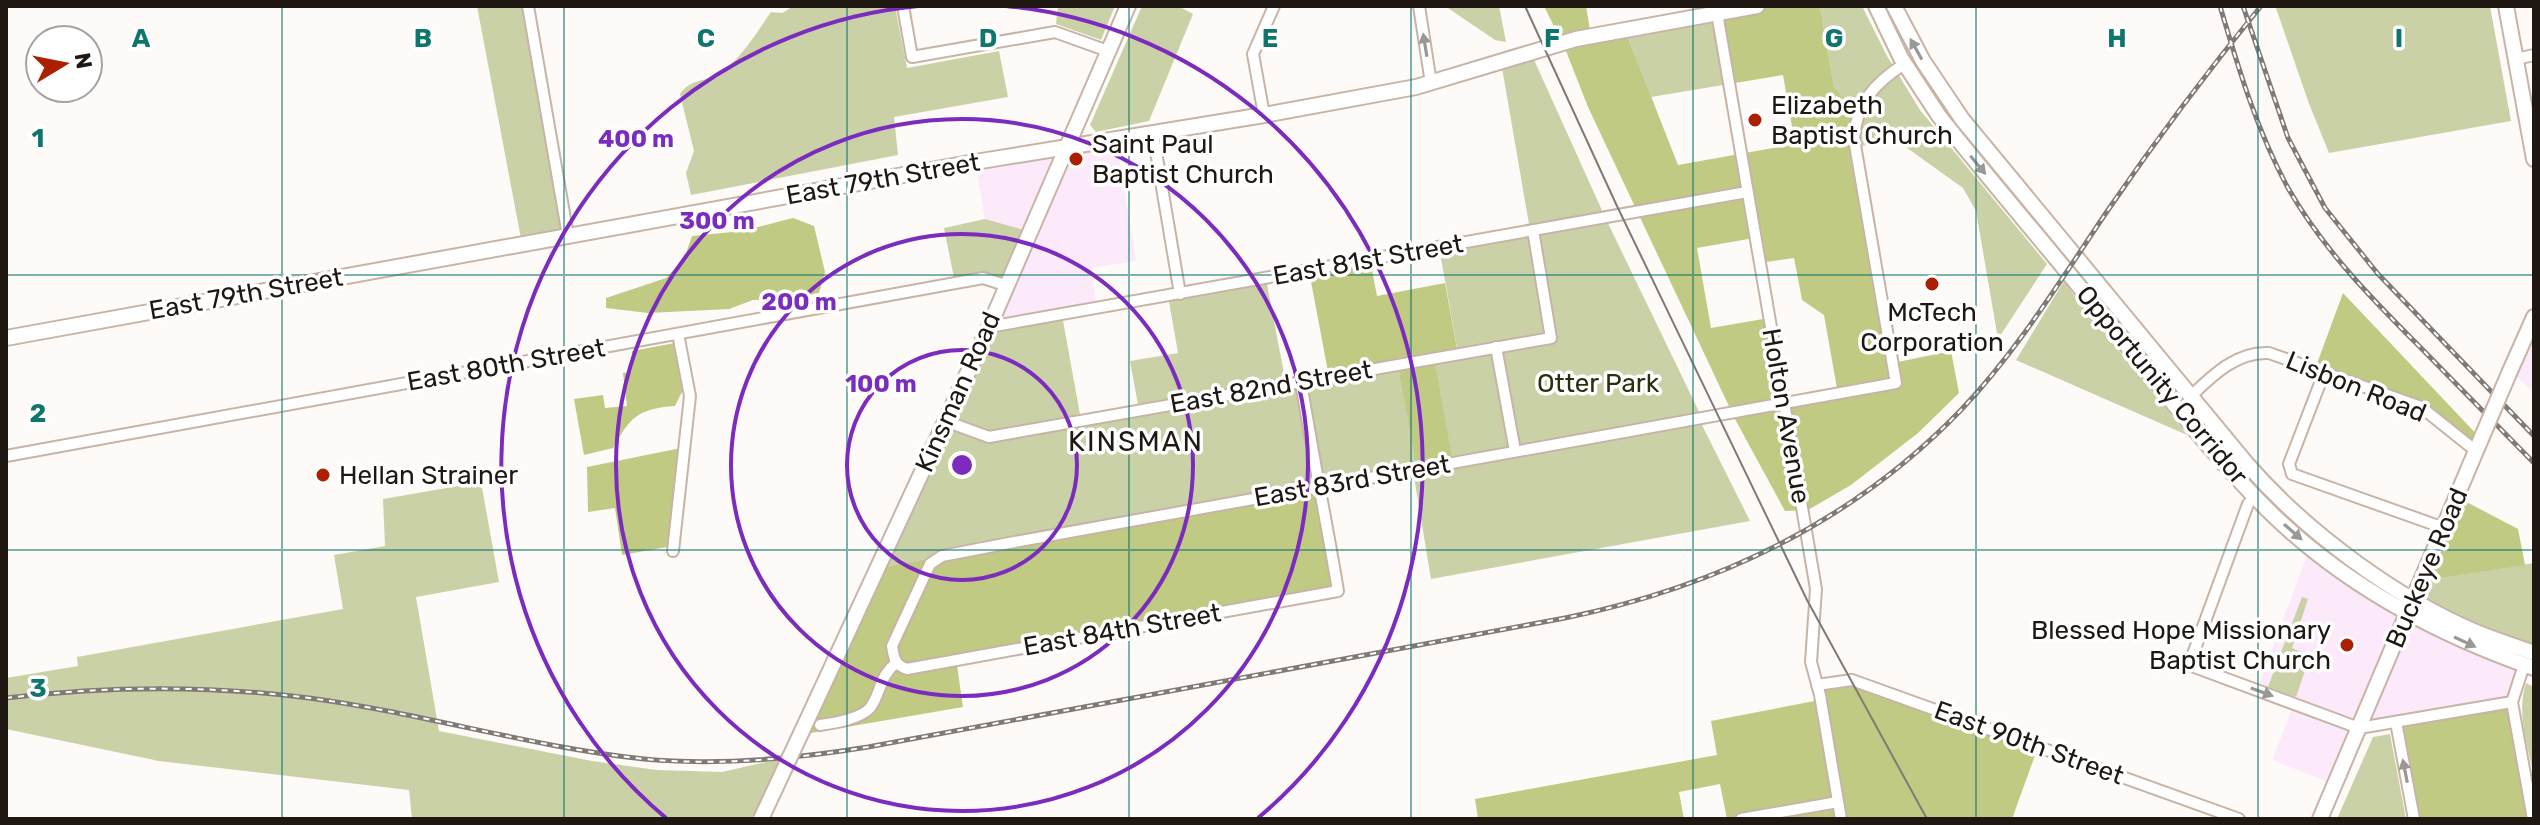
<svg xmlns="http://www.w3.org/2000/svg" width="2540" height="825" font-family="Rubik,sans-serif">
	<style>
		.commercial { fill: #fceafb }
		.green { fill: #cbd1a7 }
		.forest { fill: #c0ca82; fill-rule: evenodd }
		.lines { fill: none; stroke-linecap: round; stroke-linejoin: round }
		.minor-casing { stroke: #c8b4a7; stroke-width: 14 }
		.major-casing { stroke: #c8b4a7; stroke-width: 18 }
		.minor { stroke: #fff; stroke-width: 10 }
		.major { stroke: #fff; stroke-width: 14 }
		.tram { stroke: #807a76; stroke-width: 2 }
		.rail-casing { stroke: #807a76; stroke-width: 5 }
		.rail { stroke: #fff; stroke-width: 2; stroke-dasharray: 6; stroke-linecap: butt }
		.major-bridge-casing { stroke: #c8b4a7; stroke-width: 18; stroke-linecap: butt }
		.major-bridge { stroke: #fff; stroke-width: 14 }
		.oneway { fill: #9a9794 }
		.grid { fill: none; stroke: #0f766e; stroke-width: 2; stroke-opacity: 0.55 }
		.ring { fill: none; stroke: #7b2cbf; stroke-width: 4 }
		.poi-dot { fill: #ad1f02; stroke: #fff; stroke-width: 3 }
		.labels { text-anchor: middle; dominant-baseline: central; stroke-width: 7; stroke-linejoin: round; paint-order: stroke }
		.poi-label { font-size: 26px; fill: #1e1712; stroke: #fff; text-anchor: start }
		.street-label { font-size: 26px; fill: #1e1712; stroke: #fff }
		.park-label { font-size: 26px; fill: #2b2e0f; stroke: #fff }
		.neighbourhood-label { font-size: 28px; letter-spacing: 2px; fill: #1e1712; stroke: #fff }
		.grid-label { font-size: 26px; text-anchor: middle; font-weight: bold; fill: #0f766e; stroke: #fff; stroke-width: 7; stroke-linejoin: round; paint-order: stroke }
		.centre { fill: #7b2cbf; stroke: #fff; stroke-width: 4 }
		.ring-label { font-size: 24px; text-anchor: middle; font-weight: bold; fill: #7b2cbf; stroke: #fff; stroke-width: 7; stroke-linejoin: round; paint-order: stroke }
	</style>
	<rect width="100%" height="100%" fill="#fefaf7"/>
	<g class="commercial">
		<path d="M1116 140 1136 261 1091 268 1097 309 989 327 1028 232 985 219 975 162Z"/>
		<path d="M2534 317V392L2510 371Z"/>
		<path d="M2310 547 2349 576 2524 665 2512 702 2359 728 2335 785 2272 760 2294 704 2257 690Z"/>
	</g>
	<g class="green">
		<path d="M477 6H528L568 236 522 244Z"/>
		<path d="M794 6H895L907 68 999 51 1008 97 894 117 898 155 691 195 686 173 694 151 680 94C690 79 704 82 718 74 739 62 757 32 771 12L782 13Z"/>
		<path d="M1058 6H1115L1101 40 1056 24Z"/>
		<path d="M1142 6H1178L1193 14 1149 121 1096 132 1090 125Z"/>
		<path d="M1445 6H1499L1506 42 1495 40Z"/>
		<path d="M1820 6 1863 8 1887 56 1920 110 2047 264 1998 339 1976 211 1963 188 1896 140 1855 147 1858 113 1834 89Z"/>
		<path d="M2277 6H2490L2511 121 2329 153 2308 101 2276 8Z"/>
		<path d="M1717 13 1729 84 1651 97 1625 30Z"/>
		<path d="M1533 52 1535 62 1605 217 1702 418 1699 419 1750 521 1431 579 1413 471 877 568 989 327 1062 315 1081 420 1139 410 1130 361 1178 353 1168 296 1266 279 1286 384 1458 353 1439 247 1530 230 1501 62Z"/>
		<path d="M985 219 1028 231 1005 285 983 278 955 283 944 228Z"/>
		<path d="M2064 281 2071 291 2187 435 2016 360Z"/>
		<path d="M481 482 499 582 416 597 439 731 592 761 657 770 722 772 789 757 761 819H412L409 790 159 761 6 729V678L78 666 77 657 343 609 334 555 385 546 383 499Z"/>
		<path d="M2534 563V653L2414 599 2421 581Z"/>
		<path d="M2302 597 2308 599 2292 648 2310 656 2296 697 2268 687Z"/>
		<path d="M2526 683 2534 687V777C2528 746 2516 714 2526 683Z"/>
		<path d="M2390 734 2406 819H2337L2373 737Z"/>
	</g>
	<g class="forest">
		<path d="M1544 6H1586L1591 36 1625 30 1678 165 1795 144 1783 75 1729 84 1717 13 1757 6H1820L1834 88 1858 113 1855 129 1893 363 1951 351 1959 393 1918 433 1851 485 1808 510 1785 511 1736 421 1588 107 1566 51ZM1754 238 1759 263 1794 258 1802 300 1824 315 1838 394 1784 403 1769 318 1711 328 1697 248Z"/>
		<path d="M793 218 814 226 825 272 819 293 794 298 753 300 729 309 648 313 606 308V298L666 278 684 259 692 236 742 231Z"/>
		<path d="M1370 260 1377 296 1445 283 1458 354 1434 359 1453 463 1417 469 1398 365 1329 377 1309 271Z"/>
		<path d="M2343 293 2481 439 2476 451 2426 410 2315 369Z"/>
		<path d="M680 342 687 382 675 406C638 409 631 416 613 448L584 455 574 399 603 395 605 408 627 406 623 373 631 372 632 351Z"/>
		<path d="M681 448 667 547 622 555 615 508 588 512 587 467Z"/>
		<path d="M1320 487 1339 596 957 665 963 707 800 735 877 568Z"/>
		<path d="M2457 497 2518 529 2525 565 2421 581Z"/>
		<path d="M1850 680 2038 747 2012 819H1778L1777 813 1727 819 1720 784 1679 792 1684 819H1478L1475 799 1717 755 1711 721 1820 700 1817 685Z"/>
		<path d="M2512 702 2533 819H2414L2396 722Z"/>
	</g>
	<g class="lines">
		<defs>
			<g id="minor">
				<path d="M528 6 568 236"/>
				<path d="M903 6 912 57 1055 32 1108 51"/>
				<path d="M1419 6 1431 83"/>
				<path d="M1717 13 1816 589 1811 662 1820 695 1841 819"/>
				<path d="M2516 59 2534 55"/>
				<path d="M1264 115 1253 54 1274 6"/>
				<path d="M1153 134 1180 294"/>
				<path d="M989 327 1747 192"/>
				<path d="M1496 347 1515 451"/>
				<path d="M2324 373 2289 464 2292 474 2444 528"/>
				<path d="M1301 382 1302 389 1318 480C1325 517 1332 554 1338 591L907 669C895 665 894 659 892 646L930 564 942 556 1009 543 1896 383 1854 139C1856 103 1875 83 1904 64"/>
				<path d="M2191 396C2213 375 2237 351 2269 353L2421 407 2476 451"/>
				<path d="M945 421 989 437 1551 338 1533 230"/>
				<path d="M6 456 983 278 1005 285"/>
				<path d="M2255 496 2248 504 2189 665 2359 728 2512 702"/>
				<path d="M673 551 690 396 678 334"/>
				<path d="M2524 665 2512 702 2533 819"/>
				<path d="M1817 685 1852 680 2239 819"/>
				<path d="M2396 722 2414 819"/>
				<path d="M820 725C834 723 860 719 870 708 882 692 878 678 896 663"/>
				<path d="M1741 819 1838 802"/>
			</g>
			<g id="major">
				<path d="M1876 6 1901 58 1939 116C1993 184 2050 250 2105 318 2159 385 2212 456 2274 516 2347 586 2439 635 2534 668"/>
				<path d="M1894 6 1923 61 1962 119 2246 463C2305 531 2394 597 2476 632 2495 640 2515 646 2534 653"/>
				<path d="M2506 6 2534 159"/>
				<path d="M6 338 975 162 1264 115 1416 87 1576 39 1757 6"/>
				<path d="M2510 371 2534 317"/>
				<path d="M816 701 989 327 1128 6"/>
				<path d="M2320 819 2481 439"/>
			</g>
		</defs>
		<use href="#minor" class="minor-casing"/>
		<use href="#major" class="major-casing"/>
		<use href="#minor" class="minor"/>
		<use href="#major" class="major"/>
		<path class="tram" d="M1525 6 1616 204 1807 600 1927 819"/>
		<defs>
			<g id="rail">
				<path d="M2220 6C2238 67 2257 131 2288 188 2323 249 2370 297 2419 346 2457 385 2496 424 2534 463"/>
				<path d="M2243 6 2288 138 2325 208 2378 274 2534 436"/>
				<path d="M6 698C107 686 208 685 309 698 422 713 531 747 644 759 719 766 794 759 868 747L1565 618C1716 587 1853 522 1961 410 2018 350 2062 278 2108 210 2156 140 2207 72 2261 6"/>
			</g>
		</defs>
		<use href="#rail" class="rail-casing"/>
		<use href="#rail" class="rail"/>
		<defs>
			<g id="major-bridge">
				<path d="M2481 439 2510 371"/>
				<path d="M761 819 816 701"/>
			</g>
		</defs>
		<use href="#major-bridge" class="major-bridge-casing"/>
		<use href="#major-bridge" class="major-bridge"/>
	</g>
	<defs><path id="oneway-solid" d="M-6-.8H1V-3.2L6.5 0L1 3.2V.8H-6Z" transform="scale(2)"/></defs>
	<g class="oneway">
		<use href="#oneway-solid" transform="translate(1425 45) rotate(-99)"/>
		<use href="#oneway-solid" transform="translate(1916 49) rotate(-119)"/>
		<use href="#oneway-solid" transform="translate(1978 165) rotate(50)"/>
		<use href="#oneway-solid" transform="translate(2293 532) rotate(41)"/>
		<use href="#oneway-solid" transform="translate(2465 642) rotate(25)"/>
		<use href="#oneway-solid" transform="translate(2262 692) rotate(20)"/>
		<use href="#oneway-solid" transform="translate(2405 771) rotate(-101)"/>
	</g>
	<path class="grid" d="M282 6V819M564 6V819M847 6V819M1129 6V819M1411 6V819M1693 6V819M1976 6V819M2258 6V819M6 275H2534M6 550H2534"/>
	<g class="ring">
		<circle cx="962" cy="465" r="115"/>
		<circle cx="962" cy="465" r="231"/>
		<circle cx="962" cy="465" r="346"/>
		<path d="M666 818A461 461 0 0 1 918 6M1006 6A461 461 0 0 1 1258 818"/>
	</g>
	<g class="poi-dot">
		<circle cx="1755" cy="120" r="8"/>
		<circle cx="1076" cy="159" r="8"/>
		<circle cx="1932" cy="284" r="8"/>
		<circle cx="323" cy="475" r="8"/>
		<circle cx="2347" cy="645" r="8"/>
	</g>
	<g class="labels">
		<g class="poi-label">
			<text x="1771" y="105">Elizabeth<tspan x="1771" dy="30">Baptist Church</tspan></text>
			<text x="1092" y="144">Saint Paul<tspan x="1092" dy="30">Baptist Church</tspan></text>
			<text x="1932" y="312" text-anchor="middle">McTech<tspan x="1932" dy="30">Corporation</tspan></text>
			<text x="339" y="475">Hellan Strainer</text>
			<text x="2331" y="630" text-anchor="end">Blessed Hope Missionary<tspan x="2331" dy="30">Baptist Church</tspan></text>
		</g>
		<g class="street-label">
			<text transform="translate(883 179) rotate(-10)">East 79th Street</text>
			<text transform="translate(1368 260) rotate(-10)">East 81st Street</text>
			<text transform="translate(246 294) rotate(-10)">East 79th Street</text>
			<text transform="translate(506 365) rotate(-10)">East 80th Street</text>
			<text transform="translate(2162 385) rotate(50)">Opportunity Corridor</text>
			<text transform="translate(1271 387) rotate(-10)">East 82nd Street</text>
			<text transform="translate(2356 387) rotate(22)">Lisbon Road</text>
			<text transform="translate(958 392) rotate(-66)">Kinsman Road</text>
			<text transform="translate(1786 416) rotate(80)">Holton Avenue</text>
			<text transform="translate(1352 481) rotate(-10)">East 83rd Street</text>
			<text transform="translate(2427 568) rotate(-67)">Buckeye Road</text>
			<text transform="translate(1122 630) rotate(-10)">East 84th Street</text>
			<text transform="translate(2029 743) rotate(20)">East 90th Street</text>
		</g>
		<g class="park-label">
			<text x="1598" y="383">Otter Park</text>
		</g>
		<g class="neighbourhood-label">
			<text x="1136" y="441">KINSMAN</text>
		</g>
	</g>
	<g class="grid-label">
		<text x="141" y="47">A</text>
		<text x="423" y="47">B</text>
		<text x="706" y="47">C</text>
		<text x="988" y="47">D</text>
		<text x="1270" y="47">E</text>
		<text x="1552" y="47">F</text>
		<text x="1834" y="47">G</text>
		<text x="2117" y="47">H</text>
		<text x="2399" y="47">I</text>
		<text x="38" y="147">1</text>
		<text x="38" y="422">2</text>
		<text x="38" y="697">3</text>
	</g>
	<circle cx="962" cy="465" r="12" class="centre"/>
	<g class="ring-label">
		<text x="636" y="147">400 m</text>
		<text x="717" y="229">300 m</text>
		<text x="799" y="310">200 m</text>
		<text x="881" y="392">100 m</text>
	</g>
	<rect width="2540" height="825" fill="none" stroke="#1e1712" stroke-width="16"/>
	<g transform="translate(64 64) rotate(80)"><circle r="38" fill="#ffffff" stroke="#a5a2a0" stroke-width="2"/>
	<path d="M0-6L14 30L0 20L-14 30Z" fill="#ad1f02"/>
	<text y="-12" font-size="22" font-weight="bold" text-anchor="middle" fill="#1e1712">N</text>
	</g>
</svg>
